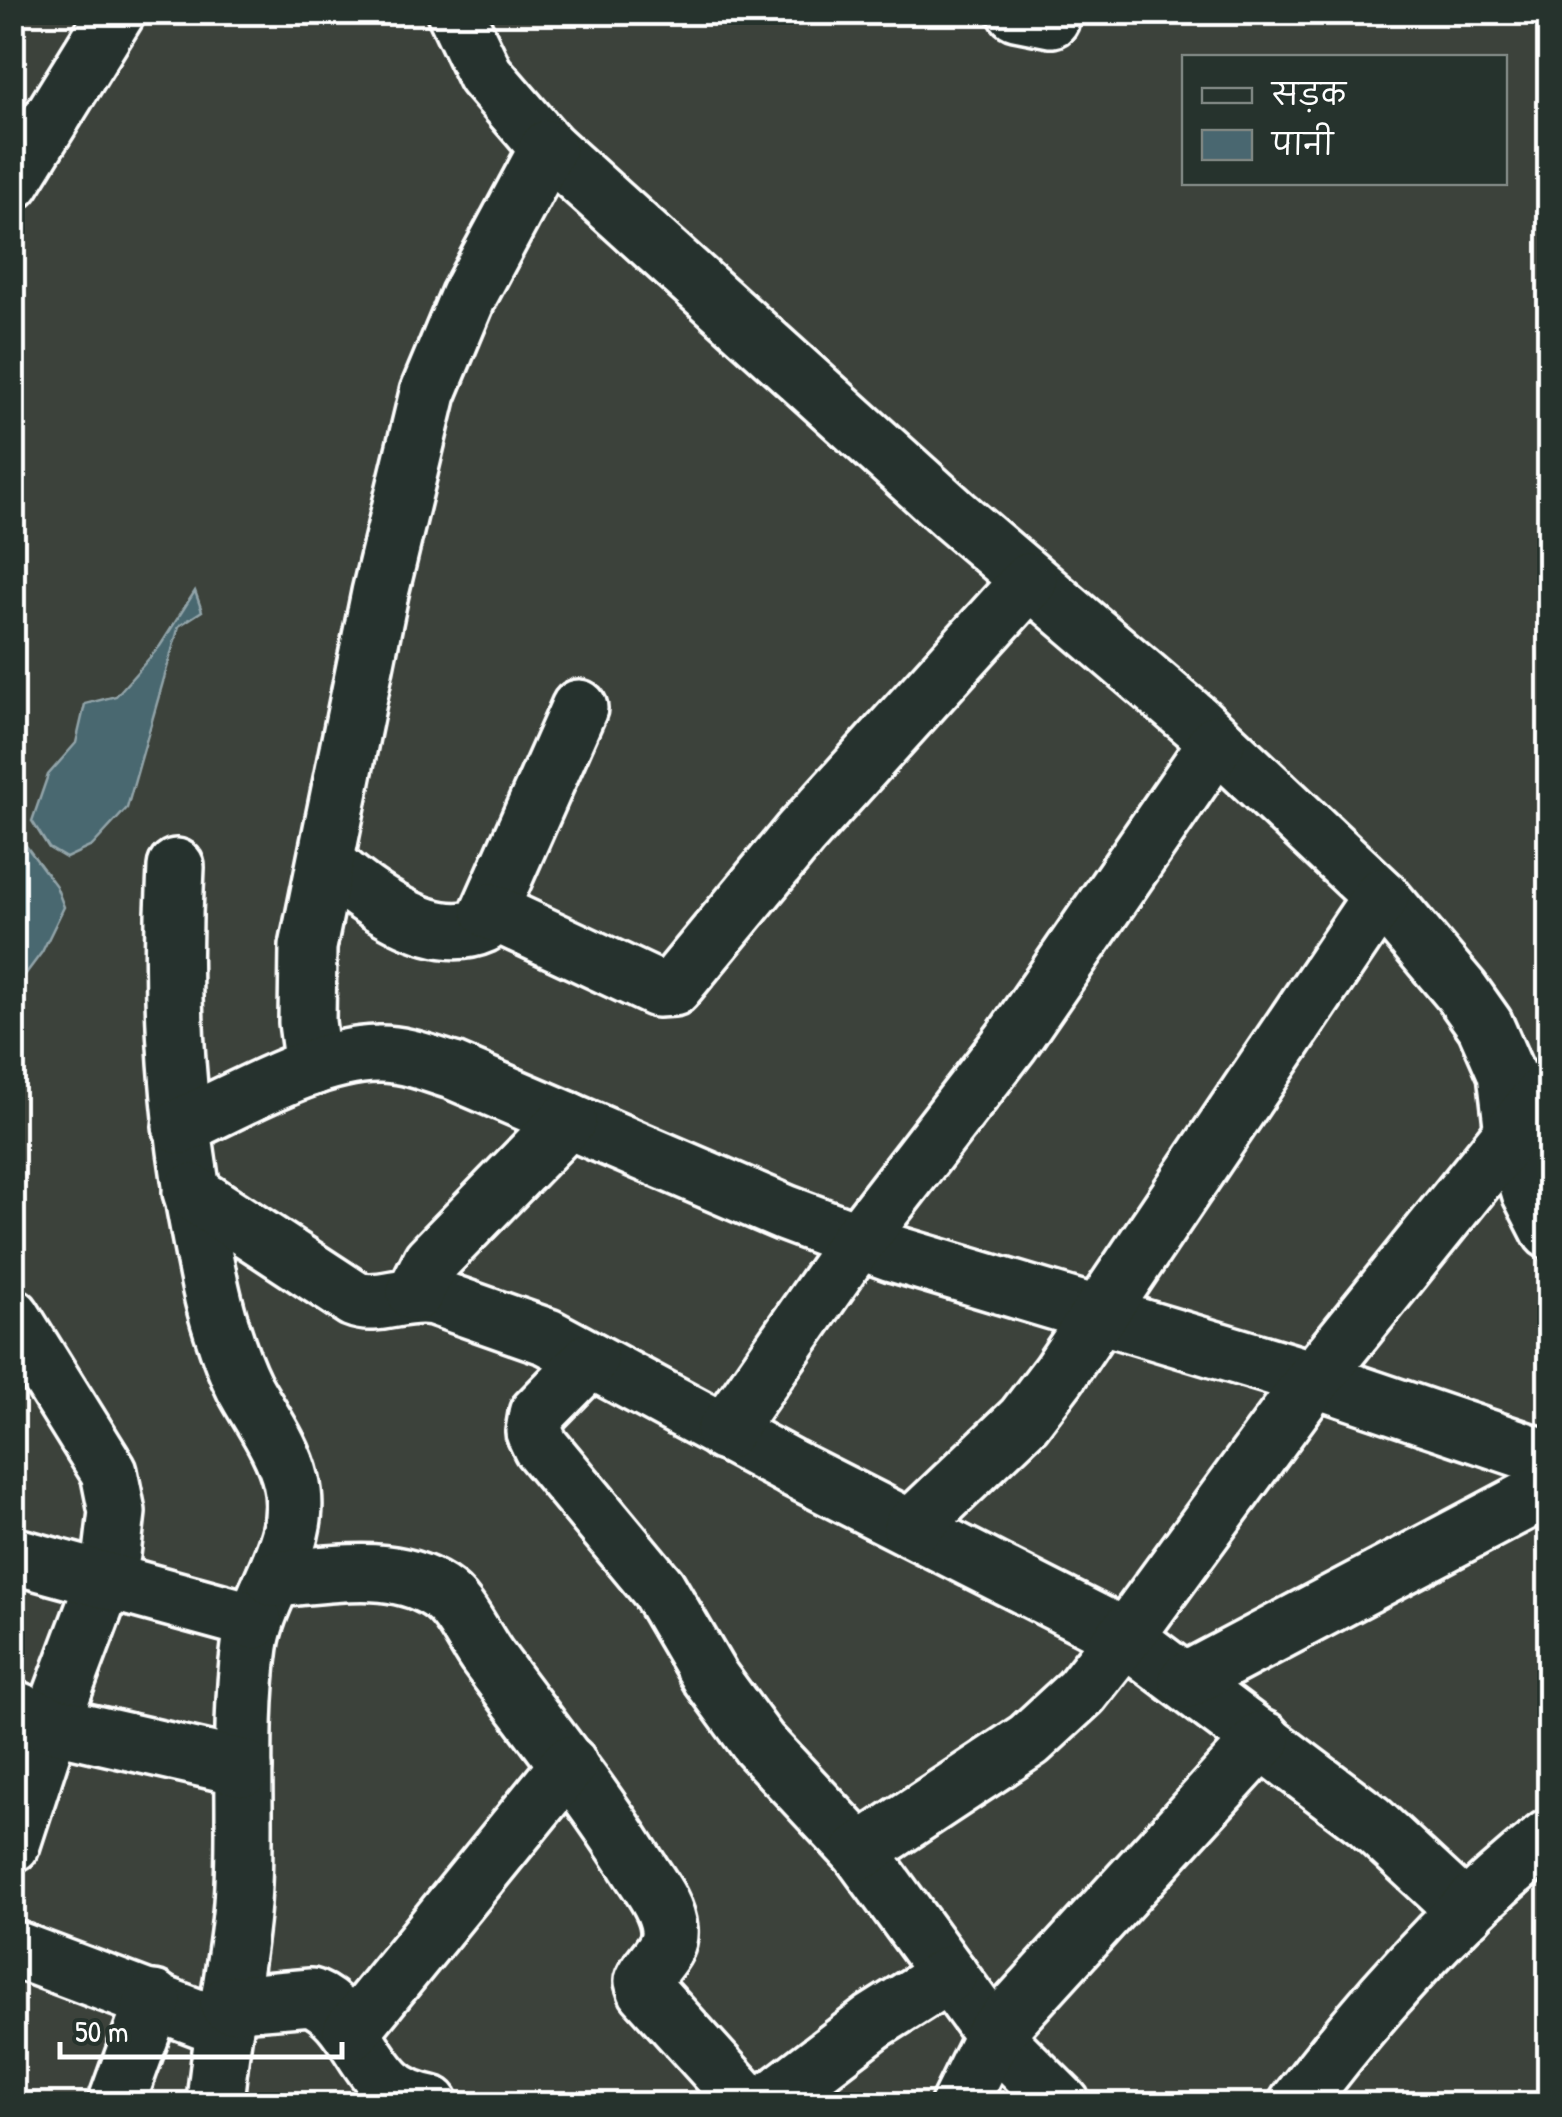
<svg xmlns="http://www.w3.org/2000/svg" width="1562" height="2117" font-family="'Patrick Hand','Playpen Sans Deva',sans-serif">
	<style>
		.water { fill: #496770; stroke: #92a4a9; stroke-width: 2.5 }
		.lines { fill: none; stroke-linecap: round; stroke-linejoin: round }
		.minor-casing { stroke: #fff; stroke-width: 62 }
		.minor { stroke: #26332d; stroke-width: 55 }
	</style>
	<rect width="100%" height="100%" fill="#3c423b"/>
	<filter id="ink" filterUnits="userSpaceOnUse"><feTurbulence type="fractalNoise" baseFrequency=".01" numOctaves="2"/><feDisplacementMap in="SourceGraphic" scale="20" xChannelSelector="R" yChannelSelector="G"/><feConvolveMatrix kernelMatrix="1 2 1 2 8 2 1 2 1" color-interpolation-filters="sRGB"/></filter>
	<g filter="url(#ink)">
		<g class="water">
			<path d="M195 591 202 611 179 626 127 808 92 846 66 858 49 848 32 821 48 775 76 743 85 704 116 696 160 646Z"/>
			<path d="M12 827 56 886 64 907 42 952 13 991Z"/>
		</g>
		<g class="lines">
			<defs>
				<g id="minor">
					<path d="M455 12 485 75 548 148 955 516 1196 722 1381 896 1461 991 1485 1025 1506 1073 1513 1133 1530 1192 1550 1231"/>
					<path d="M1016 12 1051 19"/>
					<path d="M12 182 117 12"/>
					<path d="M326 862C362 895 432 948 483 925L579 708"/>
					<path d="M176 867C169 991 176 1114 200 1235 206 1267 212 1300 222 1330 228 1349 235 1369 244 1387 260 1417 283 1447 291 1481 306 1542 258 1590 250 1646 238 1731 248 1818 242 1903 237 1970 220 2037 215 2104"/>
					<path d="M490 911 657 989 673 988 800 834 1029 581"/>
					<path d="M313 1067 307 1022 308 947 380 593 428 393 468 297 548 148"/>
					<path d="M181 1126C240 1100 313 1055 378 1054 403 1053 429 1064 453 1071L785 1213 892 1253 1314 1379 1550 1459"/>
					<path d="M191 1192 354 1299C378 1309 403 1291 434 1297L548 1337 790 1467 1125 1637 1369 1821 1466 1911"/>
					<path d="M415 1293 431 1261 568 1120"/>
					<path d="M12 1316 109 1472 117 1512 112 1554 105 1580 51 1724 12 1844"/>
					<path d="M590 1360 537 1414 534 1432 541 1447 658 1588 710 1677 759 1744 860 1852 993 2035 1062 2104"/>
					<path d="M724 1433 858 1240 1011 1042 1217 742"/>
					<path d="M911 1528 1024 1420 1059 1374 1381 896"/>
					<path d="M12 1555 254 1621"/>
					<path d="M275 1579C327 1575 392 1561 439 1592 461 1606 473 1638 488 1658 538 1726 590 1791 635 1862 647 1882 667 1905 669 1929 671 1952 651 1962 643 1981L646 1990 749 2104"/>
					<path d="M1187 1680 1550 1488"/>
					<path d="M12 1708 51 1724 244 1768"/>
					<path d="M860 1852 1029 1740 1081 1692 1140 1617 1314 1379 1550 1086"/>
					<path d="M12 1948 225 2028"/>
					<path d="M228 2004 311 1997C350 2013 360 2057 388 2084 399 2095 417 2101 431 2104"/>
					<path d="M351 2032 569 1764"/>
					<path d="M116 2104 154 1999"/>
					<path d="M766 2104 873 2022 949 1974"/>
					<path d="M959 2104 993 2035 1263 1739"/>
					<path d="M1297 2104C1370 2007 1453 1912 1550 1837"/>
				</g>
			</defs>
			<use href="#minor" class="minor-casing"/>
			<use href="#minor" class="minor"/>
		</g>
	</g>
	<rect width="1562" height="2117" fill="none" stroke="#26332d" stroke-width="50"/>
	<rect x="25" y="25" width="1512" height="2067" fill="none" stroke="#fff" stroke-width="4" filter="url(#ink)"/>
	<rect x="1182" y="55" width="325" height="130" fill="#26332d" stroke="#7d8581" stroke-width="2.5"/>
	<rect x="1202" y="88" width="50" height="15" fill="#26332d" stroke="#7d8581" stroke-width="2.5"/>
	<text x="1272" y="105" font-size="30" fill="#ffffff">सड़क</text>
	<rect x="1202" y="130" width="50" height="30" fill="#496770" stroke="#7d8581" stroke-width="2.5"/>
	<text x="1272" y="155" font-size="30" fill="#ffffff">पानी</text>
	<path d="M60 2042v15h282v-15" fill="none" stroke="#ffffff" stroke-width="5"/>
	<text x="75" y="2042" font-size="30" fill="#ffffff" stroke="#26332d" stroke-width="8" paint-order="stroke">50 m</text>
</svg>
